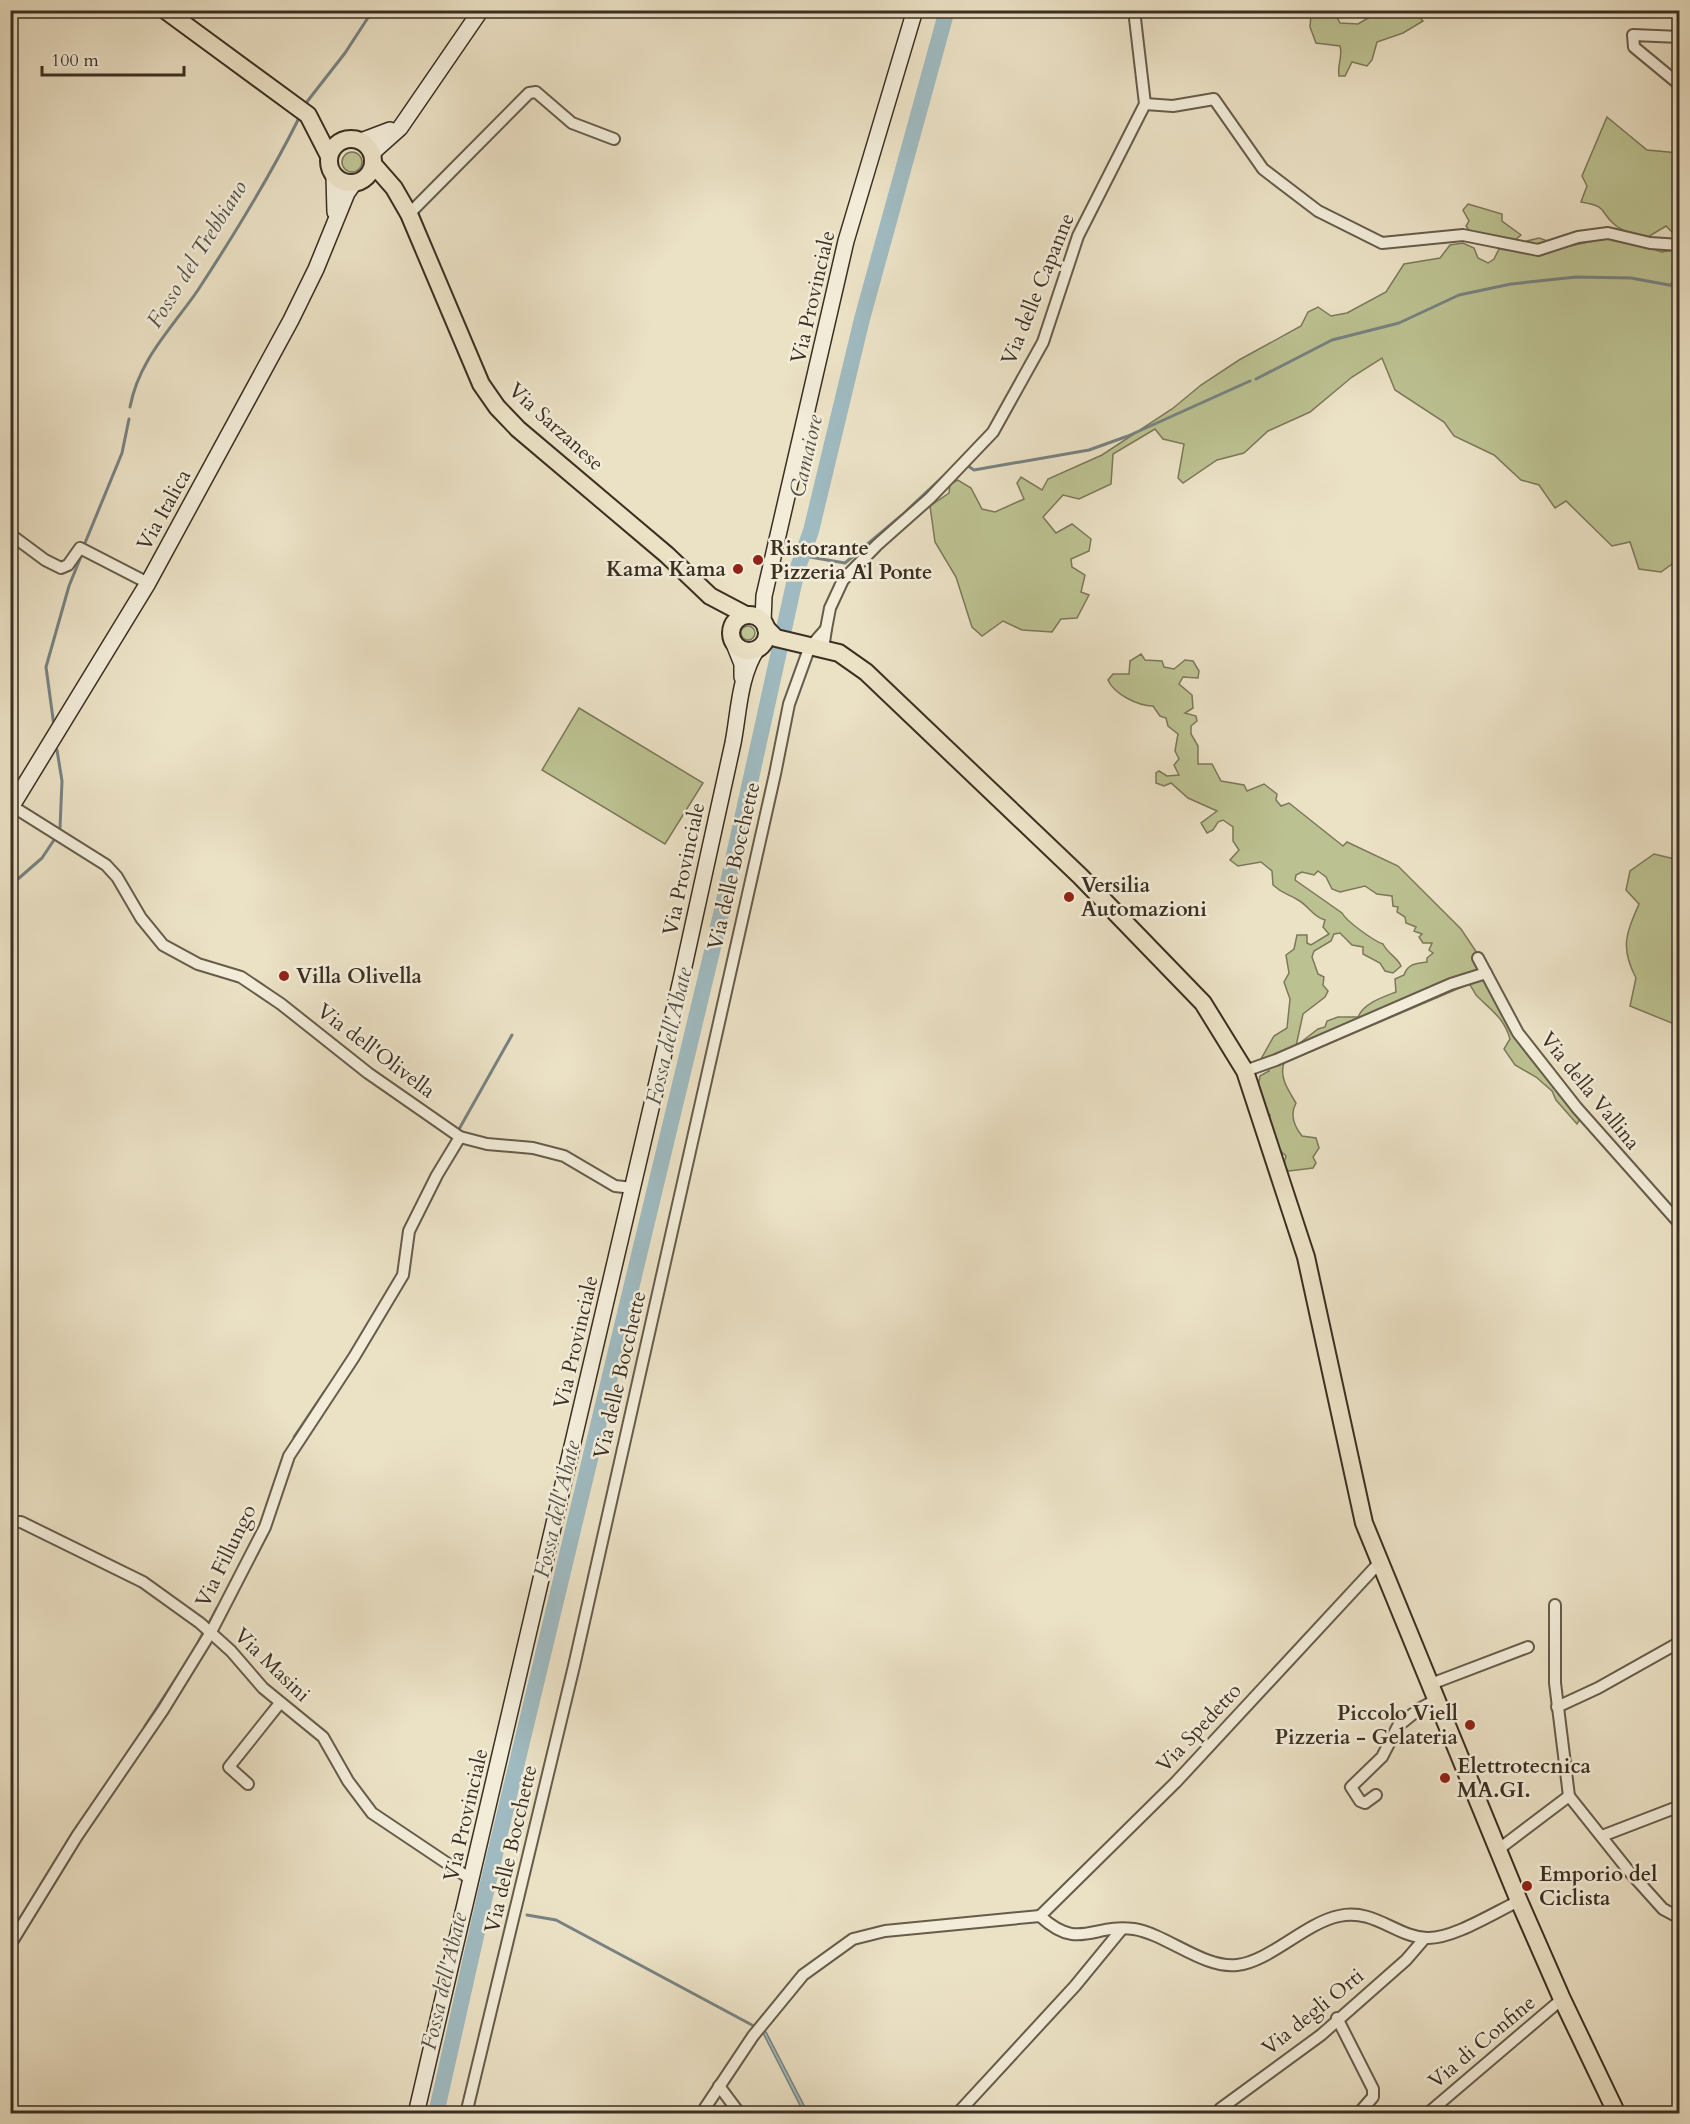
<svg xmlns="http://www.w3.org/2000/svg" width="1690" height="2124" font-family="Cardo,serif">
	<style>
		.green { fill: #bcc191; stroke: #7c785a; stroke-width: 1.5; fill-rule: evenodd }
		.water { fill: #9fbac0; stroke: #778281; stroke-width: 1.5 }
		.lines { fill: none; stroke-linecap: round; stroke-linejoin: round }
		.stream { stroke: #778281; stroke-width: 3 }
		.river { stroke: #9fbac0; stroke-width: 16 }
		.minor-casing { stroke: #675c4b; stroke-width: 14 }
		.secondary-casing { stroke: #3b2f22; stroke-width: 18 }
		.primary-casing { stroke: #3b2f22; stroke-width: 20 }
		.minor { stroke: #f2ecd9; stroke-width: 10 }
		.secondary { stroke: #f2ecd9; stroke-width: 15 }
		.primary { stroke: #ebe1c5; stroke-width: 16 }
		.poi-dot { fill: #8f2418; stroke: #f2ecd9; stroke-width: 2 }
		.labels { text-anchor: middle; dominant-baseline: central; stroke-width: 5; stroke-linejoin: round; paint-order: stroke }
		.street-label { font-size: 21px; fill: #3b2f22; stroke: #f2ecd9 }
		.poi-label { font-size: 21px; font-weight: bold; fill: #3b2f22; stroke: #f2ecd9; text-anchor: start }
		.water-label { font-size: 22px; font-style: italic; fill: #54524a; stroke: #f2ecd9 }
	</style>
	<rect width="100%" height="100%" fill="#ebe1c5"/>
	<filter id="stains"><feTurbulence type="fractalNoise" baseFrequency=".00333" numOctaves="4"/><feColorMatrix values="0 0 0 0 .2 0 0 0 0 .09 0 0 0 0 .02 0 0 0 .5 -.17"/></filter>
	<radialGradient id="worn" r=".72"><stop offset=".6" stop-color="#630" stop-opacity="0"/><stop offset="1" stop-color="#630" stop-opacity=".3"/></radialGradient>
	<g class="green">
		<path d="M1192 11V10L1276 11 1257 16 1232 11 1204 17Z"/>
		<path d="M1305 11H1334L1340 23 1358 24 1380 11H1414L1423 21 1403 33 1377 42 1372 60 1367 66 1352 62 1345 76H1339C1337 65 1343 56 1340 46L1316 43 1310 27 1311 15Z"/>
		<path d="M1607 117 1647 150 1679 153V239L1666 226 1648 237C1638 235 1623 232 1615 225 1598 211 1610 207 1581 202L1587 186 1582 176Z"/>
		<circle cx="352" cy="162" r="10"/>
		<path d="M1468 204 1502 214V221L1521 235 1508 246 1470 232 1466 226 1469 221 1463 210Z"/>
		<path d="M1613 237 1662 252 1679 249V258L1672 269 1679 272 1670 285 1680 287 1679 559 1661 572 1639 569 1630 542 1612 546 1566 501 1555 508 1539 485 1521 480 1494 455 1454 436 1444 422 1395 390 1382 358 1352 377 1310 412 1268 431 1244 453 1217 460 1183 483 1178 478 1184 444 1163 439 1155 429 1113 454 1111 484 1079 499 1063 495 1043 517 1056 533 1072 524 1091 539 1089 551 1071 559 1072 567 1085 575 1081 592 1089 595 1077 618 1061 619 1052 632 1022 630 1003 621 982 636 972 627 956 577 935 542 930 506 949 493 950 484 958 480 971 488 982 509 995 512 1024 499 1017 483 1021 477 1042 490 1048 479 1102 455 1172 409 1201 385 1239 360 1301 326 1308 312 1318 307 1331 316 1347 313 1386 292 1404 264 1440 258 1450 245 1463 243 1474 248 1478 258 1488 263 1494 259 1499 249 1523 252 1527 241 1539 238 1565 247Z"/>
		<circle cx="748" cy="633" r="7"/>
		<path d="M1141 654 1145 660 1162 661 1164 667 1174 669 1185 660 1193 661 1199 671 1198 678 1183 677 1179 684 1192 695 1193 708 1185 713 1196 716 1197 721 1191 726V734L1198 746V764H1212L1221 781 1244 785 1247 791 1264 784 1277 794 1276 800 1281 806 1289 803 1343 846 1347 842 1398 866 1461 929 1485 965 1520 1033 1584 1112 1577 1124 1556 1100 1552 1091 1536 1077 1515 1065 1504 1049 1510 1039C1504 1018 1492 1011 1477 996 1474 993 1473 988 1469 984L1284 1063C1279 1077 1288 1090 1296 1103 1290 1114 1294 1126 1302 1136L1316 1138 1319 1148 1313 1157 1316 1163 1313 1168 1289 1171 1283 1167 1286 1156 1276 1147 1267 1121 1270 1115 1264 1112 1259 1100 1262 1096 1258 1086 1260 1076 1269 1071 1261 1059 1274 1036 1287 1028 1290 999 1284 982 1289 973 1286 955 1294 949 1297 935H1307V943L1311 945 1329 934 1323 927 1325 920C1313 917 1309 906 1298 900 1287 893 1284 895 1273 885L1272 871 1261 862 1238 866 1230 860 1239 850 1233 841V827L1223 820 1218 822 1213 830 1207 833 1201 823 1217 811 1188 798 1171 783 1164 786 1156 783V773L1159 771 1167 776 1179 775 1174 765 1179 759 1175 751 1178 734 1168 726 1166 718 1160 716 1153 706C1138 706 1114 694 1108 680L1113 674H1129L1130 661ZM1318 871 1326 877 1332 889 1340 892 1365 886 1377 894 1392 896 1393 906 1398 907 1397 912 1405 917 1406 923 1416 927 1414 931 1422 934 1419 937 1423 943H1432L1429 950 1433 953 1427 958V962C1416 964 1408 963 1404 975L1395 979 1396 992C1383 997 1364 1003 1358 1017H1338L1327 1021 1325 1027 1318 1029 1296 1046 1303 1014 1325 997 1328 991 1323 985 1324 977 1318 974 1312 957 1314 951 1331 941 1334 934 1340 933 1352 945 1363 947V954L1380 963 1385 971 1393 973 1401 966C1397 957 1388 954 1383 944 1374 941 1347 922 1342 913L1295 880 1296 875 1302 872 1314 875Z"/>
		<path d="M579 708 703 783 665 844 542 770Z"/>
		<path d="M1679 836V1026L1630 1006 1636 978C1620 947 1626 934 1639 904L1626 890 1630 871 1654 854 1679 860Z"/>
	</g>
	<path class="water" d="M752 2025 766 2032 808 2113H804L763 2033Z"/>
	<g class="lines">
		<g class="stream">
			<path d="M306 103 345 53 373 10"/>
			<path d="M1256 379 1332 340 1399 323 1459 295 1511 284 1576 277 1631 278 1680 287"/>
			<path d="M130 407C139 359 172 328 198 290 234 235 269 178 298 120"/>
			<path d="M965 464 974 470 1089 450 1128 436 1250 381"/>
			<path d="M85 543 122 453 129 419"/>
			<path d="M804 556 845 563 902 515 951 469"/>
			<path d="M54 726 46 667 69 586 82 554"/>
			<path d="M57 750 62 781 60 828"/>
			<path d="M10 886 42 858 56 837"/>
			<path d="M458 1131 512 1035"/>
			<path d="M294 1437 325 1391"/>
			<path d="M267 1505 283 1458"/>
			<path d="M208 1625 217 1608"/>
			<path d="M196 1647 204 1631"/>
			<path d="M145 1726 186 1663"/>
			<path d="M527 1915 556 1920 752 2025"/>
		</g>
		<path class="river" d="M436 2114 485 1896 721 914 797 570 811 531 862 319 947 10"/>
		<defs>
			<g id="minor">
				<path d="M1680 37 1633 35 1634 47 1680 85"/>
				<path d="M1145 104 1173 106 1214 99 1263 169 1318 211 1382 243 1463 235 1538 250 1578 237 1608 233 1650 243 1680 245"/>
				<path d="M409 214 529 93 536 92 572 123 614 139"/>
				<path d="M10 534 45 560 61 568 68 565 80 548 148 583"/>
				<path d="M826 629 830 608 843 580 877 545 930 498 993 432 1043 342 1078 236 1145 104 1134 10"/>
				<path d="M811 646 826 629 823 649"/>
				<path d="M12 806 106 865 117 877 141 918 163 945 198 964 241 977 281 1004 368 1073 460 1137 487 1144 533 1148 564 1156 615 1186 633 1188"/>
				<path d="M1478 958 1518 1033 1577 1108 1680 1224"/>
				<path d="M1245 1071 1276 1060 1451 984 1486 973"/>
				<path d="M10 1522H21L143 1582 200 1623 231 1651 263 1688 323 1737 348 1781 372 1813 472 1880"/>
				<path d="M1555 1605V1683L1569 1796 1628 1870 1663 1909 1680 1918"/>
				<path d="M1431 1684 1528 1647"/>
				<path d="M1557 1707 1598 1688 1680 1642"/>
				<path d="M248 1784 229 1767 280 1703"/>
				<path d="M1376 1795 1365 1803 1360 1801 1351 1787 1382 1757 1398 1726 1419 1709 1436 1700"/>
				<path d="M1602 1836 1680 1806"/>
				<path d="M1499 1849 1569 1796"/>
				<path d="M1040 1916C1079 1952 1093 1923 1134 1929 1166 1934 1204 1969 1237 1965 1269 1962 1305 1923 1339 1916 1374 1908 1396 1937 1427 1938 1453 1939 1495 1912 1519 1901"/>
				<path d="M1040 1916 1176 1782 1380 1562"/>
				<path d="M10 1945 77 1836 163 1710 211 1632 265 1527 289 1456 354 1357 403 1275 409 1231 437 1175 460 1137"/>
				<path d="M1337 2018 1373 2089V2097L1358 2114"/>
				<path d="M719 2086 740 2114"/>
				<path d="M1220 2109 1321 2035 1406 1960 1425 1938"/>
				<path d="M466 2114 574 1666 775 774 789 704 810 646"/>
				<path d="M701 2114 753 2036 803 1975 853 1939 885 1931 1040 1916"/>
				<path d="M957 2114 1075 1986 1121 1930"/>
				<path d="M1427 2114 1562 1999"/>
				<path d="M1679 2114 1680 2113"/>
			</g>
			<g id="secondary">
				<path d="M361 141 390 130"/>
				<path d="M372 153 400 128 481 10"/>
				<path d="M334 176 335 212"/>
				<path d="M763 622 764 596 846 241 915 10"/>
				<path d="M734 644 742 664V677"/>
				<path d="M10 809 148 583 291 320 316 269 347 193 354 183"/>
				<path d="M416 2114C506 1736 594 1358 681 980 699 901 716 822 733 743 739 712 739 677 757 649"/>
			</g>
			<g id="primary">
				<path d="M165 10 308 115 329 156"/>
				<circle cx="351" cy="161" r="22"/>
				<path d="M373 164 394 188 409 214 481 384 497 407 518 429 667 555 710 596 746 615"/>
				<circle cx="749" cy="633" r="18"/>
				<path d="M766 628 776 638 839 653 866 672 1080 876 1203 1003 1245 1071 1306 1257 1364 1523 1519 1901 1562 1999 1617 2114"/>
			</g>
		</defs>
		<use href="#minor" class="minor-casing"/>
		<use href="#secondary" class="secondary-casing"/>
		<use href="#primary" class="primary-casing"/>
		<use href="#minor" class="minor"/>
		<use href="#secondary" class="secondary"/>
		<use href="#primary" class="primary"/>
	</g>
	<g class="poi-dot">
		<circle cx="758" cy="560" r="6"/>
		<circle cx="738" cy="569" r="6"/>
		<circle cx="1069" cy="897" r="6"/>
		<circle cx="284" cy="976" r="6"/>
		<circle cx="1470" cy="1725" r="6"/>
		<circle cx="1445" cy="1778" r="6"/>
		<circle cx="1527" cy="1886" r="6"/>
	</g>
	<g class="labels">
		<g class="street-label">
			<text transform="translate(1038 289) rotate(-68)">Via delle Capanne</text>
			<text transform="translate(813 297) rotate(-77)">Via Provinciale</text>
			<text transform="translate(556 427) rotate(42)">Via Sarzanese</text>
			<text transform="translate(164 510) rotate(-61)">Via Italica</text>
			<text transform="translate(734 866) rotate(-77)">Via delle Bocchette</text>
			<text transform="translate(684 869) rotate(-78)">Via Provinciale</text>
			<text transform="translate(376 1051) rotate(37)">Via dell'Olivella</text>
			<text transform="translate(1590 1091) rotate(51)">Via della Vallina</text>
			<text transform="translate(576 1342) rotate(-77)">Via Provinciale</text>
			<text transform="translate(620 1375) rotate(-77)">Via delle Bocchette</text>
			<text transform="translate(226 1556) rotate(-64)">Via Fillungo</text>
			<text transform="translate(272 1665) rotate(44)">Via Masini</text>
			<text transform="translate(1199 1728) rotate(-47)">Via Spedetto</text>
			<text transform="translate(466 1815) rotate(-77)">Via Provinciale</text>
			<text transform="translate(511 1849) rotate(-77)">Via delle Bocchette</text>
			<text transform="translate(1313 2012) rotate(-39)">Via degli Orti</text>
			<text transform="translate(1482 2042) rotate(-40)">Via di Confine</text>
		</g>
		<g class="poi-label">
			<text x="770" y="548">Ristorante<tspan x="770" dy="24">Pizzeria Al Ponte</tspan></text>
			<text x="726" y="569" text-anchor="end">Kama Kama</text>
			<text x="1081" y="885">Versilia<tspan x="1081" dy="24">Automazioni</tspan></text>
			<text x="296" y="976">Villa Olivella</text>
			<text x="1458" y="1713" text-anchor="end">Piccolo Viell<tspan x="1458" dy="24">Pizzeria - Gelateria</tspan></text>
			<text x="1457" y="1766">Elettrotecnica<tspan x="1457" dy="24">MA.GI.</tspan></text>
			<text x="1539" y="1874">Emporio del<tspan x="1539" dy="24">Ciclista</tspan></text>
		</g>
		<g class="water-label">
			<text transform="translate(197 254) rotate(-58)">Fosso del Trebbiano</text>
			<text transform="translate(806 456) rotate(-77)">Camaiore</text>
			<text transform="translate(669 1036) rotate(-77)">Fossa dell'Abate</text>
			<text transform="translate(557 1509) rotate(-77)">Fossa dell'Abate</text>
			<text transform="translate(444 1981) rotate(-77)">Fossa dell'Abate</text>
		</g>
	</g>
	<rect width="1690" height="2124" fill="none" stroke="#ebe1c5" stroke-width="36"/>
	<rect x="12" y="12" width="1666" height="2100" fill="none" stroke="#3b2f22" stroke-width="3"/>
	<rect x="18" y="18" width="1654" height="2088" fill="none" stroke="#3b2f22" stroke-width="1.5"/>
	<path d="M42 66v9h142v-9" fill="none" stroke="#3b2f22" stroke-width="3"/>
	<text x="51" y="66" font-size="18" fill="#3b2f22" stroke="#f2ecd9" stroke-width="4.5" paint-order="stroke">100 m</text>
	<rect width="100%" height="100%" filter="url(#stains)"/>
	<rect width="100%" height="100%" fill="url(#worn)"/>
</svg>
